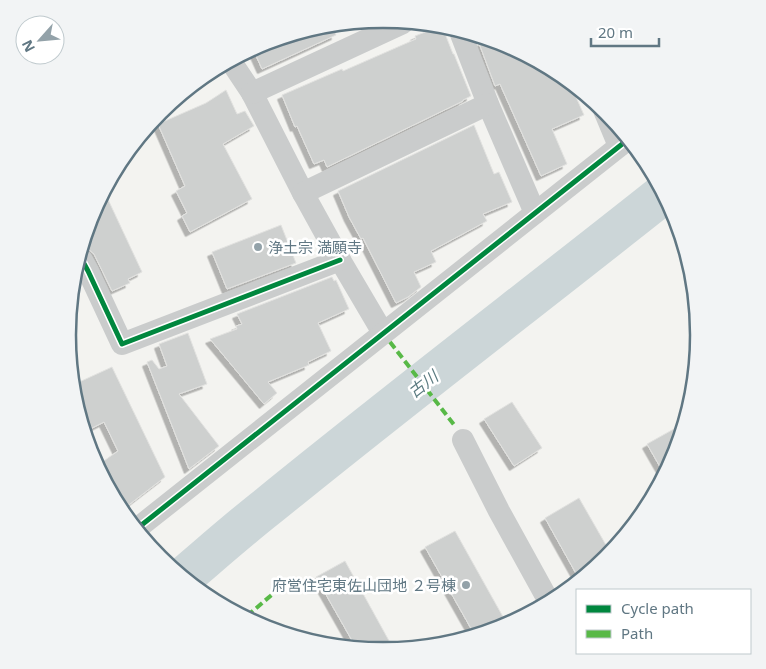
<svg xmlns="http://www.w3.org/2000/svg" width="766" height="669" font-family="'Noto Sans','Noto Sans JP',sans-serif">
	<style>
		.lines { fill: none; stroke-linecap: round; stroke-linejoin: round }
		.river { stroke: #ccd6d8; stroke-width: 41 }
		.building { fill: #ced0cf; stroke: #e2e2e0; filter: url(#shadow) }
		.minor { stroke: #cacccc; stroke-width: 22 }
		.quiet { stroke: #58b947; stroke-width: 4; stroke-dasharray: 8 4; stroke-linecap: butt }
		.cycleway-casing { stroke: #fff; stroke-width: 8 }
		.cycleway { stroke: #00873e; stroke-width: 5 }
		.poi-dot { fill: #93a2a9; stroke: #fff; stroke-width: 2 }
		.labels { text-anchor: middle; dominant-baseline: central; stroke-width: 5; stroke-linejoin: round; paint-order: stroke }
		.poi-label { font-size: 15px; fill: #607783; stroke: #fff; text-anchor: start }
		.water-label { font-size: 16px; font-style: italic; fill: #5b7b81; stroke: #fff }
		.rim { fill: none; stroke: #607783; stroke-width: 2.5 }
	</style>
	<defs>
		<filter id="shadow"><feDropShadow dx="-4.5" dy="4.5" stdDeviation="0" flood-color="#0004"/></filter>
	</defs>
	<rect width="100%" height="100%" fill="#f3f3f0"/>
	<g class="lines">
		<path class="river" d="M186 575C213 552 239 529 267 507 397 401 531 299 662 195"/>
	</g>
	<g class="building">
		<path d="M334 29 336 35 262 69 253 49 262 43Z"/>
		<path d="M433 29 444 31 453 54H454L471 96 463 100V101L327 167 324 160 314 164 297 126 295 127 282 95 342 69 343 71 416 39 415 36Z"/>
		<path d="M487 40 504 43 572 88 584 115 552 129 567 164 541 176 500 84 495 86 479 43Z"/>
		<path d="M226 90 237 114 245 111 254 126 223 144 252 199 190 232 182 216 187 213 176 191 185 186 158 124 206 103Z"/>
		<path d="M474 125 494 174 499 172 512 202 483 214 487 221 431 251 436 262 414 272 421 287 408 297 396 303 363 238 361 239 349 217 338 191Z"/>
		<path d="M105 193 142 272 128 279 130 283 112 291 94 254 87 248 86 245 91 213Z"/>
		<path d="M281 225 296 263 227 289 212 252Z"/>
		<path d="M332 277 334 281 336 280 349 309 318 323 331 351 308 362 309 365 268 382 277 393 264 404 210 339 237 329 236 326 242 324 237 314Z"/>
		<path d="M188 333 207 384 179 394 219 446 189 469 147 362 152 360 159 369 167 366 159 344Z"/>
		<path d="M112 367 165 477 126 507 98 465 118 451 104 422 86 431 77 383Z"/>
		<path d="M512 402 542 448 514 466 484 419Z"/>
		<path d="M681 425 675 456 663 472 647 444Z"/>
		<path d="M579 498 610 552 606 558 578 577 545 518Z"/>
		<path d="M455 531 507 624 504 626 473 632 425 547Z"/>
		<path d="M345 561 393 648 383 650 354 644 316 577Z"/>
	</g>
	<g class="lines">
		<g class="minor">
			<path d="M461 34 488 104 535 213"/>
			<path d="M232 63 252 93 303 193 340 260 383 333"/>
			<path d="M252 93 403 23"/>
			<path d="M604 110 619 146"/>
			<path d="M303 193 488 104"/>
			<path d="M82 260 88 271 122 344 340 260"/>
			<path d="M463 440 499 511 547 598"/>
			<path d="M139 527 626 141"/>
		</g>
		<g class="quiet">
			<path d="M390 342 455 426"/>
			<path d="M247 616 289 580"/>
		</g>
		<defs>
			<g id="cycleway">
				<path d="M82 260 88 271 122 344 340 260"/>
				<path d="M139 527 626 141"/>
			</g>
		</defs>
		<use href="#cycleway" class="cycleway-casing"/>
		<use href="#cycleway" class="cycleway"/>
	</g>
	<g class="poi-dot">
		<circle cx="258" cy="247" r="5"/>
		<circle cx="466" cy="585" r="5"/>
	</g>
	<g class="labels">
		<g class="poi-label">
			<text x="268" y="247">浄土宗 満願寺</text>
			<text x="456" y="585" text-anchor="end">府営住宅東佐山団地 ２号棟</text>
		</g>
		<g class="water-label">
			<text transform="translate(423 384) rotate(-38)">古川</text>
		</g>
	</g>
	<path d="M0 0H766V669H0ZM76 335a307 307 0 1 1 614 0a307 307 0 1 1-614 0Z" fill="#f2f4f5" fill-rule="evenodd"/>
	<path class="rim" d="M76 335a307 307 0 1 1 614 0a307 307 0 1 1-614 0Z"/>
	<rect x="576" y="589" width="175" height="65" fill="#ffffff" stroke="#bfc9cd"/>
	<rect x="586" y="605" width="25" height="8" fill="#00873e" stroke="#bfc9cd"/>
	<text x="621" y="614" font-size="15" fill="#607783">Cycle path</text>
	<rect x="586" y="630" width="25" height="8" fill="#58b947" stroke="#bfc9cd"/>
	<text x="621" y="639" font-size="15" fill="#607783">Path</text>
	<g transform="translate(40 40) rotate(243)"><circle r="24" fill="#ffffff" stroke="#bfc9cd"/>
	<path d="M0-4L9 19L0 12L-9 19Z" fill="#93a2a9"/>
	<text y="-8" font-size="14" font-weight="bold" text-anchor="middle" fill="#607783">N</text>
	</g>
	<path d="M591 38v8h68v-8" fill="none" stroke="#607783" stroke-width="2.5"/>
	<text x="598" y="38" font-size="15" fill="#607783" stroke="#ffffff" stroke-width="4" paint-order="stroke">20 m</text>
</svg>
